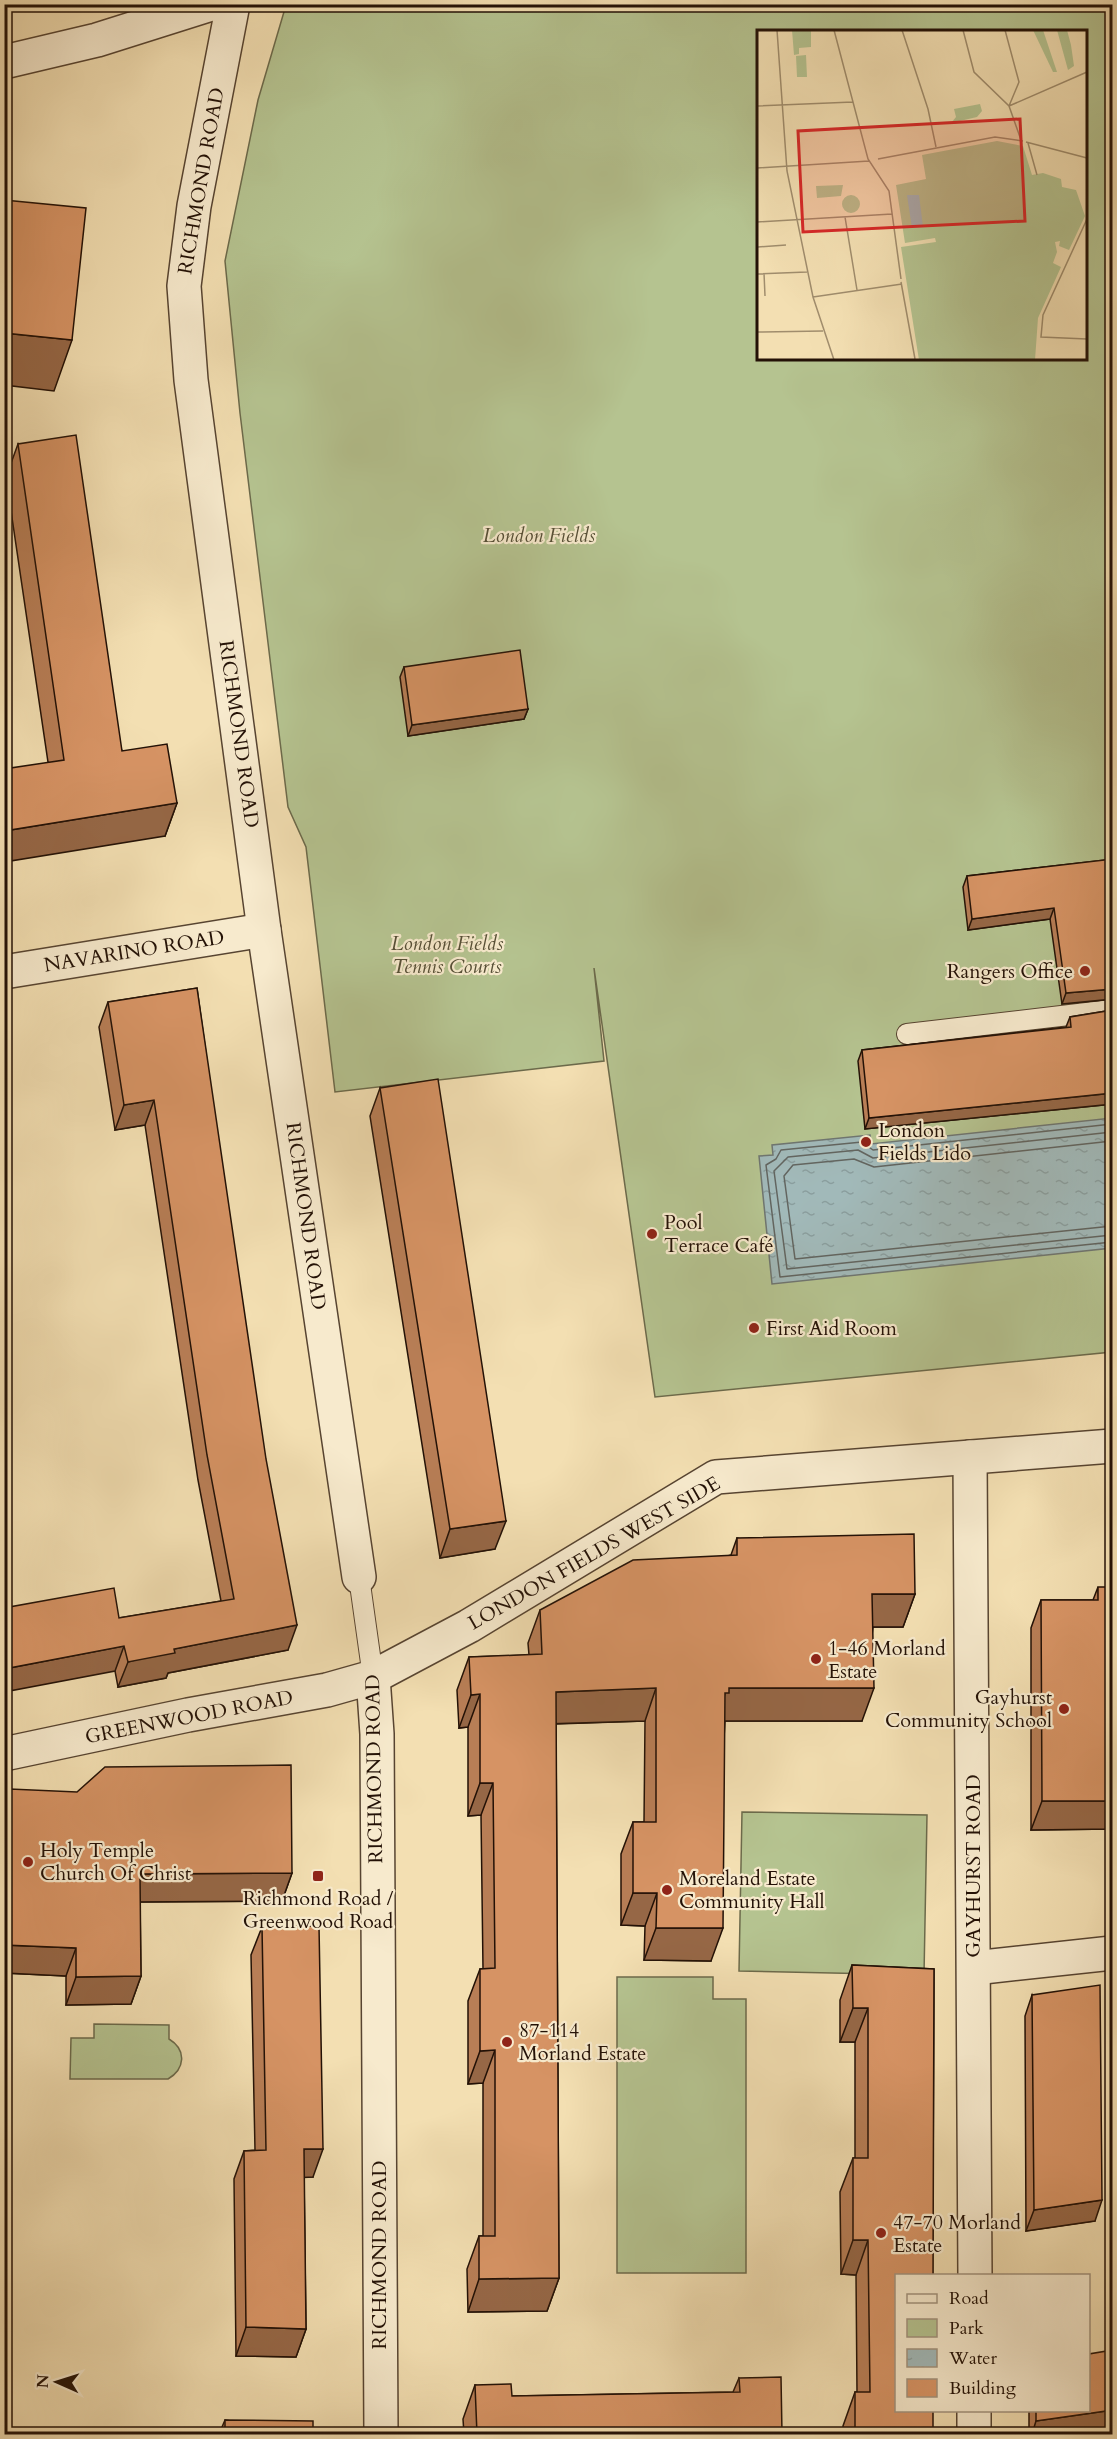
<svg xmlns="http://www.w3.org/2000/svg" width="1117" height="2439" font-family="Cardo,serif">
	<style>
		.park { fill: #b5c390; stroke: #6c6a4b; stroke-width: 1.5; fill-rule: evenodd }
		.water { fill: url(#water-ripples); stroke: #6f7671; stroke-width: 1.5 }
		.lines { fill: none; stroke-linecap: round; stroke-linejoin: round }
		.shore { stroke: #626560; stroke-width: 1.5 }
		.lane-casing { stroke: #574431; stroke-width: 22 }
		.street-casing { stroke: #574431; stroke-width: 36 }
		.lane { stroke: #f7eacd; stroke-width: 20 }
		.street { stroke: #f7eacd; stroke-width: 33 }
		.wall { fill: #b87e56; stroke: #231106; stroke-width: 1.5 }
		.shaded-wall { fill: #966746; stroke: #231106; stroke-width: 1.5 }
		.building { fill: #d69364; stroke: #231106; stroke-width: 1.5 }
		.poi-dot { fill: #8f2418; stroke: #f7eacd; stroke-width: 2 }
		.labels { text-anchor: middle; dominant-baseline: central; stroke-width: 4.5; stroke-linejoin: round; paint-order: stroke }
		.street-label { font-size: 20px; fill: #231106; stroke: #f7eacd }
		.park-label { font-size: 20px; font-style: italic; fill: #564f36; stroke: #f7eacd }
		.poi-label { font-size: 20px; fill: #231106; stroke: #f7eacd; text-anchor: start }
		.inset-road { fill: none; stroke: #a08d6d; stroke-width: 1.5 }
		.view { fill: #d62828; fill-opacity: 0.15; stroke: #d62828; stroke-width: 3 }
		.inset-edge { fill: none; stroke: #231106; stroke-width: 3 }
	</style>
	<defs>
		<pattern id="water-ripples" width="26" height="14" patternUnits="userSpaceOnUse" patternTransform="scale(1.5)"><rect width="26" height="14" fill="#a1b9b9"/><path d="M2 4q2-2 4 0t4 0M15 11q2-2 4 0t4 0" fill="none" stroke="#8a9e9e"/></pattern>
	</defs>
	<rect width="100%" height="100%" fill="#f3dfb2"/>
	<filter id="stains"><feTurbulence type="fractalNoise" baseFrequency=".00333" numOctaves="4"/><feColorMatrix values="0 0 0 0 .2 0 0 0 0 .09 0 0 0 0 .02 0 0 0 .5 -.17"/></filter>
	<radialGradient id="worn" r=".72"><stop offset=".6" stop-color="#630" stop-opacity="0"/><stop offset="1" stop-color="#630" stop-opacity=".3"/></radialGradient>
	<g class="park">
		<path d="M286 5H1112V1352L655 1397 594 968 604 1061 335 1092 306 847 288 807 240 413 225 261 258 100ZM758 32H1086V358H758Z"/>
		<path d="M742 1812 927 1815 924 1975 739 1971Z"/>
		<path d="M617 1977H713V1999H746V2273H617Z"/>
		<path d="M94 2024 169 2025V2039C187 2050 185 2069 168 2079H70L71 2038H94Z"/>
	</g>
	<path class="water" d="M1112 1118V1248L772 1284 759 1156 773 1155 772 1145 870 1135 871 1144Z"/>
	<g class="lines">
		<g class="shore">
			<path d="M1112 1124 873 1150 862 1142 781 1150 776 1159 766 1165 780 1277 1112 1242"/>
			<path d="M1112 1132 873 1158 858 1150 788 1157 774 1171 787 1269 1112 1235"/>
			<path d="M1112 1141 874 1167 854 1159 793 1165 784 1176 795 1259 1112 1226"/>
		</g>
		<defs>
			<g id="lane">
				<path d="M907 1034 1112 1010"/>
				<path d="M359 1577 373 1677"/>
			</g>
			<g id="street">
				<path d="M233 4 194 206 184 286 191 380 264 930 359 1577"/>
				<path d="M4 62 97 40 211 4"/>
				<path d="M4 972 264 930"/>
				<path d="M970 1457 975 2276"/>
				<path d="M373 1677 377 1734 381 2434"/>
				<path d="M4 1754 188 1715 327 1690 373 1677 469 1626 716 1477 1112 1446"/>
				<path d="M974 1968 1112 1953"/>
				<path d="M974 2434V2410"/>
			</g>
		</defs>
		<use href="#lane" class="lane-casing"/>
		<use href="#street" class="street-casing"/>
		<use href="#lane" class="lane"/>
		<use href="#street" class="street"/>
	</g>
	<g class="wall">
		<path d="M18 444 122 751 177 803 165 836 48 762 6 477Z"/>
		<path d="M404 667 528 709 524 719 408 736 400 677Z"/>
		<path d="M1113 859V999L1062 1004 1050 919 968 930 963 887 967 876Z"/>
		<path d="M197 988 288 1650 168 1673 166 1678 118 1687 115 1671 119 1618 221 1601 198 1480 145 1125 115 1130 99 1027 108 1002Z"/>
		<path d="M1113 1010V1104L865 1129 858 1061 862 1050 1066 1027 1070 1017Z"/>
		<path d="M380 1088 495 1549 440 1558 370 1116Z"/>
		<path d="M737 1538 915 1594 903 1627H873L862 1721H725L711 1961 644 1960 645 1926 621 1925V1854L633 1822H644L645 1721 556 1724 559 2278 547 2311 468 2312 467 2269 479 2236H483V2083L468 2084V2001L480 1969H483L481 1815 468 1816V1727L459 1728 457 1690 469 1657 529 1655 528 1643 540 1610 731 1555Z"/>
		<path d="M1098 1587 1113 1829 1031 1830V1628L1041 1600H1093Z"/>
		<path d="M10 1789 292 1873 282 1901 140 1902 141 1976 131 2004 66 2005V1976L4 1973V1803Z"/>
		<path d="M262 1927 313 2177H304L306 2329 296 2357 236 2356 234 2179 244 2151 255 2150 251 1955Z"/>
		<path d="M852 1965 934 1969 932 2434H843V2426L855 2392H857L856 2275 841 2274 840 2192 853 2158H855V2042H840V2000Z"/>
		<path d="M1032 1995 1095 2221 1026 2231 1025 2016Z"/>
		<path d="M739 2378 782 2434H464L463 2419 475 2385 512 2396 733 2392Z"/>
		<path d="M1029 2410H1089L1076 2434H1029Z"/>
		<path d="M225 2420 313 2434H219Z"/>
	</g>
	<g class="shaded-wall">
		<path d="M4 333 72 340 54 391 4 385Z"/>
		<path d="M528 709 524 719 408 736 412 725Z"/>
		<path d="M177 803 165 836 4 862V831Z"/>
		<path d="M1054 908 1050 919 968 930 972 919Z"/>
		<path d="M1113 989V999L1062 1004 1066 993Z"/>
		<path d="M1113 1093V1104L865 1129 869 1118Z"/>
		<path d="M154 1100 145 1125 115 1130 124 1105Z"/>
		<path d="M506 1521 495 1549 440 1558 450 1529Z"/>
		<path d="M872 1594H915L903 1627H860Z"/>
		<path d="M297 1625 288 1650 168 1673 166 1678 118 1687 128 1662 174 1649Z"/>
		<path d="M124 1646 115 1671 4 1692V1669Z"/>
		<path d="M656 1688 645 1721 544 1724 556 1692Z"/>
		<path d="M729 1688H874L862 1721H719L725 1693Z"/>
		<path d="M480 1694 468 1727 459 1728 471 1695Z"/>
		<path d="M480 1783H493L481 1815 468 1816Z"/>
		<path d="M1042 1801H1113V1829L1031 1830Z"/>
		<path d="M292 1873 282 1901 130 1902 140 1874Z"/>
		<path d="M633 1893H657L645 1926 621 1925Z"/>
		<path d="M656 1928H723L711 1961 644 1960Z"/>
		<path d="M4 1945 76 1948 66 1976 4 1973Z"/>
		<path d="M141 1976 131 2004 66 2005 76 1977Z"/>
		<path d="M853 2008H868L855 2042H840Z"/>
		<path d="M495 2050 483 2083 468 2084 480 2051Z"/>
		<path d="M304 2149H323L313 2177 294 2178Z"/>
		<path d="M1102 2200 1095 2221 1026 2231 1034 2210Z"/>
		<path d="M853 2240H868L856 2275 841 2274Z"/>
		<path d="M559 2278 547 2311 468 2312 479 2279Z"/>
		<path d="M246 2327 306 2329 296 2357 236 2356Z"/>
		<path d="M1113 2410V2429L1076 2434H1032L1036 2421Z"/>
		<path d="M933 2433 932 2434H855Z"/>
	</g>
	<g class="building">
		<path d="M4 200 86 208 72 340 4 333Z"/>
		<path d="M76 435 122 751 167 744 177 803 4 831V769L64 760 18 444Z"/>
		<path d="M520 650 528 709 412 725 404 667Z"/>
		<path d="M1113 859V989L1066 993 1054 908 972 919 967 876Z"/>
		<path d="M197 988 266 1459 297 1625 174 1649 175 1653 128 1662 124 1646 4 1669V1608L114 1588 119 1618 234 1599 207 1455 154 1100 124 1105 108 1002Z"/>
		<path d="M1113 1010V1093L869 1118 862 1050 1071 1027 1070 1017Z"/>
		<path d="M438 1079 506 1521 450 1529 380 1088Z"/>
		<path d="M914 1534 915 1594H872L874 1688H729V1693H725L723 1928H656L657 1893H633V1822H656V1688L556 1692 559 2278 479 2279V2236H495V2050L480 2051V1969L495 1968 493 1783H480V1694L471 1695 469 1657 542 1654 540 1610 633 1560 737 1555V1538Z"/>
		<path d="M1098 1587H1113V1801H1042L1041 1600H1098Z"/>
		<path d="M291 1765 292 1873 140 1874 141 1976 76 1977V1948L4 1945V1810H8L10 1789 77 1792 105 1767Z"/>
		<path d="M319 1926 323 2149H304L306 2329 246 2327 244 2151 266 2150 262 1927Z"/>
		<path d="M852 1965 934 1969 933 2276H897V2410H933V2433L855 2434V2392H870L868 2240H853V2158H868V2008H853Z"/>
		<path d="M1100 1985 1102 2200 1034 2210 1032 1995Z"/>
		<path d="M1113 2350V2410L1036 2421V2410H1089V2354Z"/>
		<path d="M781 2377 782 2434H477L475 2385 511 2384 512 2396 740 2392 739 2378Z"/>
		<path d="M225 2420 313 2421V2434H225Z"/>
	</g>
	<g class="poi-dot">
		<circle cx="1085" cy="971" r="6"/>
		<circle cx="866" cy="1142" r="6"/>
		<circle cx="652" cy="1234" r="6"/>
		<circle cx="754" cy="1328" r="6"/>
		<circle cx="816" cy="1659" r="6"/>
		<circle cx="1064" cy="1709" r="6"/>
		<circle cx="28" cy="1862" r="6"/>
		<rect x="312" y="1870" width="12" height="12" rx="3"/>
		<circle cx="667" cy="1890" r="6"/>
		<circle cx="507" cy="2042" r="6"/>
		<circle cx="881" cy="2233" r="6"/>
	</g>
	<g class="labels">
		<g class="street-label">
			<text transform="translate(201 181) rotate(-80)">RICHMOND ROAD</text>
			<text transform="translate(239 734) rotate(82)">RICHMOND ROAD</text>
			<text transform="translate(134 951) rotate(-9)">NAVARINO ROAD</text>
			<text transform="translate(306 1216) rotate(82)">RICHMOND ROAD</text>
			<text transform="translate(594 1553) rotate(-30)">LONDON FIELDS WEST SIDE</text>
			<text transform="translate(189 1717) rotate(-11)">GREENWOOD ROAD</text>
			<text transform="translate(374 1769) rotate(-91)">RICHMOND ROAD</text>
			<text transform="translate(973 1866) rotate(-90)">GAYHURST ROAD</text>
			<text transform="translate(379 2255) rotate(-90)">RICHMOND ROAD</text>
		</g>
		<g class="park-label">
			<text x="539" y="535">London Fields</text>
			<text x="447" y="943">London Fields<tspan x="447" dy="23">Tennis Courts</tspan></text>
		</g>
		<g class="poi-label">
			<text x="1073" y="971" text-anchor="end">Rangers Office</text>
			<text x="878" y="1130">London<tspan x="878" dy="23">Fields Lido</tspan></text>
			<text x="664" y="1222">Pool<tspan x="664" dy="23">Terrace Café</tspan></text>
			<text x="766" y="1328">First Aid Room</text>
			<text x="828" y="1648">1-46 Morland<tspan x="828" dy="23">Estate</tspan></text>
			<text x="1052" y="1697" text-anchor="end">Gayhurst<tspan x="1052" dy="23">Community School</tspan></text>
			<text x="40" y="1850">Holy Temple<tspan x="40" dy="23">Church Of Christ</tspan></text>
			<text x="679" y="1878">Moreland Estate<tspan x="679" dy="23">Community Hall</tspan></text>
			<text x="318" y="1898" text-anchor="middle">Richmond Road /<tspan x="318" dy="23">Greenwood Road</tspan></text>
			<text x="519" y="2030">87-114<tspan x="519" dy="23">Morland Estate</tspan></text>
			<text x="893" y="2222">47-70 Morland<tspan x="893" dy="23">Estate</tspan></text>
		</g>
	</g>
	<g transform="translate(757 30)">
		<rect width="330" height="330" fill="#f3dfb2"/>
		<path d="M35 0H54V17L42 18V24L37 25ZM276 0H286L300 42H296ZM300 0H310L314 15 317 36 311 40Z" fill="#b5c390"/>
		<path d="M49 25 50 47H40L39 26ZM240 111 266 116 275 145 286 143 304 149 305 157 319 160 328 186 312 220 302 216 303 211 298 212 300 222 296 233 304 237 281 288 278 330H162L144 217 179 212 178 208 148 213 139 155 169 149 165 125ZM86 155 84 166 60 168 59 156ZM85 174a9 9 0 1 1 18 0a9 9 0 1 1-18 0Z" fill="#b5c390"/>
		<path d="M223 74 225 81 220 87 194 93 199 87 197 79Z" fill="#b5c390"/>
		<path d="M150 165H162L166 197 155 198Z" fill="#a1b9b9"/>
		<path class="inset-road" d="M20 0 30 141 56 267 77 330M77 0 111 129 132 161 144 249M145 0 171 79 179 117M206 0 217 42 252 76 264 110M248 0 262 52 252 76M0 76 96 72M252 76 330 42M269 112 330 128M271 113 280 145M121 129 238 107 266 111M0 138 112 131M88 187 100 260M330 189 286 285 284 307 330 309M0 192 135 184M0 211V232M1 217 29 215M7 243 8 266M0 244 50 242M144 252 158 329M56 267 145 254M0 302 66 301"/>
		<path class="view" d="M263 89 268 191 46 202 41 101Z"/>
		<rect width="330" height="330" class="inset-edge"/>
	</g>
	<rect width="1117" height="2439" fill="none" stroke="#f3dfb2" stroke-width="24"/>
	<rect x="6" y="6" width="1105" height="2427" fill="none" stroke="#231106" stroke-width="3"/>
	<rect x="12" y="12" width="1093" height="2415" fill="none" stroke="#231106" stroke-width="1.5"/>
	<rect x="895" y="2274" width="195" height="138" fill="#f7eacd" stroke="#a2937d" stroke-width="1.5"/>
	<rect x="907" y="2294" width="30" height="9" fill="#f7eacd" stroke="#a2937d" stroke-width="1.5"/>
	<text x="949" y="2304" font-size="18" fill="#231106">Road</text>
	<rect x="907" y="2319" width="30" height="18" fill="#b5c390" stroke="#a2937d" stroke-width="1.5"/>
	<text x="949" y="2334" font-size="18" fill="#231106">Park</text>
	<rect x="907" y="2349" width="30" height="18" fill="url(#water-ripples)" stroke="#a2937d" stroke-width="1.5"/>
	<text x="949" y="2364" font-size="18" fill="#231106">Water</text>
	<rect x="907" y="2379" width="30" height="18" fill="#d69364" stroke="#a2937d" stroke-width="1.5"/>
	<text x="949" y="2394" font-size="18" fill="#231106">Building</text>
	<g transform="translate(57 2382) rotate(273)" stroke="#f7eacd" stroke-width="4.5" paint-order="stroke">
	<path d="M0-4.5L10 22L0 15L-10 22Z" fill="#231106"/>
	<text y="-9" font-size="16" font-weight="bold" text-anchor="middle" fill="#231106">N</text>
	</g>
	<rect width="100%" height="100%" filter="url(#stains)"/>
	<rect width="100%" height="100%" fill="url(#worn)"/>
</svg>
